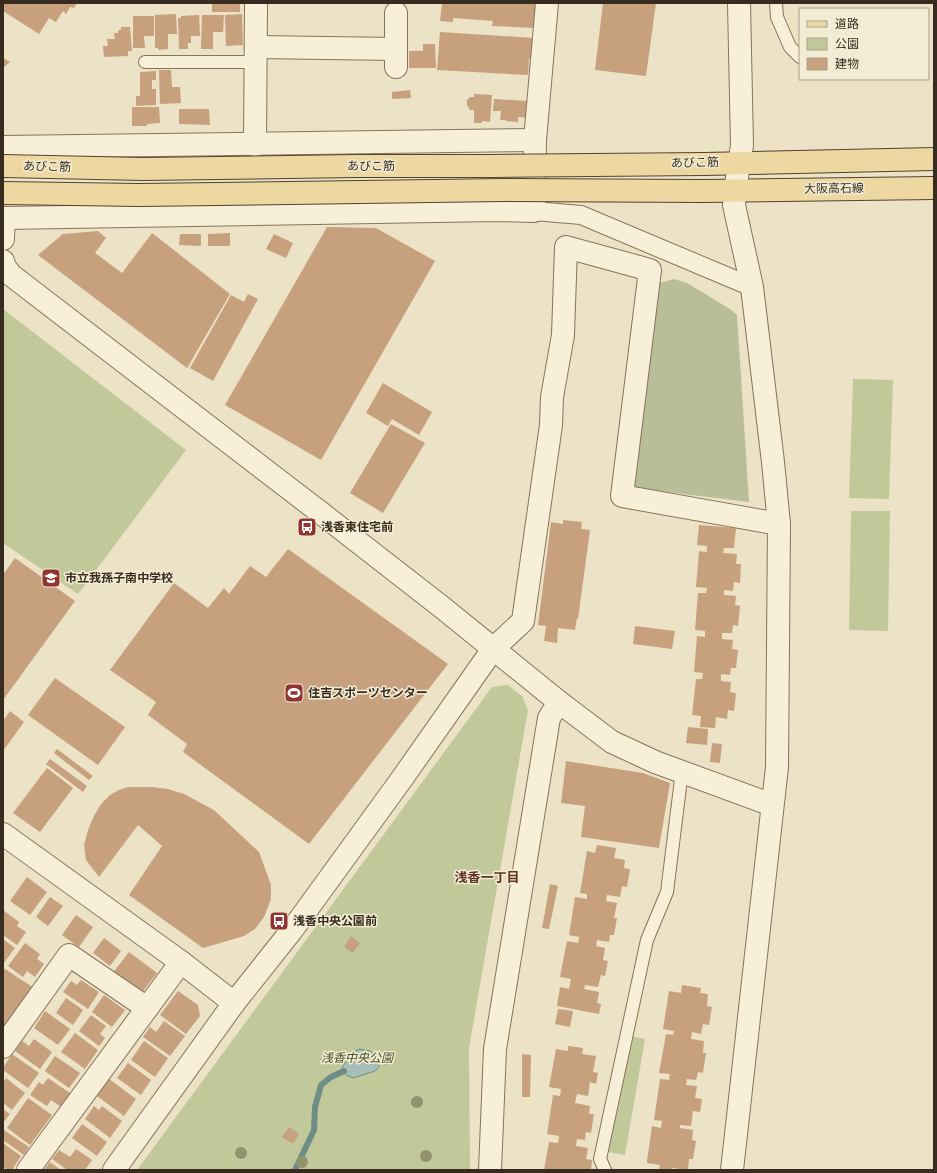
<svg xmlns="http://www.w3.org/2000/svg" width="937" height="1173" font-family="Spectral,'Noto Sans JP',serif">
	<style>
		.green { fill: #c1c99a }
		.cemetery { fill: #b8be98 }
		.water { fill: #a7bfb9; stroke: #6e8d87 }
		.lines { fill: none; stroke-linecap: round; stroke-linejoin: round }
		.stream { stroke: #6e8d87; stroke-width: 6 }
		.building { fill: #c7a07e }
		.service-casing { stroke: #86745c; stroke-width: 14 }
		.pedestrian-casing { stroke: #86745c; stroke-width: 20 }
		.minor-casing { stroke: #86745c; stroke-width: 24 }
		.tertiary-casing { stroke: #86745c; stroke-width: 24 }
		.primary-casing { stroke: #544230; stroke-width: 24 }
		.service { stroke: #f7efd8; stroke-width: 12 }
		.pedestrian { stroke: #f7efd8; stroke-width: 18 }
		.minor { stroke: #f7efd8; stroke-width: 22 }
		.tertiary { stroke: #f7efd8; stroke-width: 22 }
		.primary { stroke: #ecd8a0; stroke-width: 22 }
		.primary-bridge-casing { stroke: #544230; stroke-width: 24; stroke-linecap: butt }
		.primary-bridge { stroke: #ecd8a0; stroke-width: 22 }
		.tree { fill: #90936e }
		.labels { text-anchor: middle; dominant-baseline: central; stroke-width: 3; stroke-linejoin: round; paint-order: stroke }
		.street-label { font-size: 12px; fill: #372c1f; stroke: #f3ecd4 }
		.poi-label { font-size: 12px; font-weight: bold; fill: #372c1f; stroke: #f3ecd4; text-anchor: start }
		.park-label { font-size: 12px; font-style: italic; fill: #455227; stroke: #f3ecd4 }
		.neighbourhood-label { font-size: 13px; font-weight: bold; fill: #613221; stroke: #f3ecd4 }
	</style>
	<rect width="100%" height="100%" fill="#ece2c5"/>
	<g class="green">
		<path d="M3 309 186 450 78 594 3 543Z"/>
		<path d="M853 379 893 380 889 499 849 498Z"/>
		<path d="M851 511H890L888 631 849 630Z"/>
		<path d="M508 685 522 696 528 710 469 1048 470 1170H137L492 687Z"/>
		<path d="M629 1036 645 1039 625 1155 608 1152Z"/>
	</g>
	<path class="cemetery" d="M674 279 687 283 730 309 737 315 749 502 635 488 632 480 656 284Z"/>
	<path class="water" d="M360 1049 370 1051 377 1056 379 1067 375 1071 353 1078 346 1075 342 1068 351 1053Z"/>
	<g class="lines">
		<path class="stream" d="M295 1170 314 1130 315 1107 321 1085 331 1077 344 1071"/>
	</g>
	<g class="building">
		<path d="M3 3H77L74 8 70 7 66 14 63 11 56 22 49 18 39 34 3 11Z"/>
		<rect x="212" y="3" width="28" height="9"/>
		<path d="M442 3H537L536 28 492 26 493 21 453 18V22L440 21Z"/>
		<path d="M603 3H656L646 76 595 70Z"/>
		<path d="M176 14 177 34H168V49L158 50V48H155V15Z"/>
		<path d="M242 14 243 45 226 46 225 15Z"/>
		<path d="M199 15 200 36H191V43H188V49H179L178 18H181V16Z"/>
		<path d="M202 15H224L223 32H213V49H201Z"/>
		<path d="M133 16H154V36H144L145 48H133Z"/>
		<path d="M121 27H130L132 51H128V56L104 57 103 46H108L107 39H115L114 33H118V30H121Z"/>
		<path d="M440 32 536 38 535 59H529L528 75 437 70Z"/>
		<path d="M423 44H435L436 68H409V51H423Z"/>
		<path d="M3 58 10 62 3 68Z"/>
		<path d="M159 70H171L172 87H180L181 103 160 104Z"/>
		<path d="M156 71V80H152V89H156V105L136 106V96H140V72Z"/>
		<path d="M410 90 411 98 392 99V92Z"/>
		<path d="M474 94 492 95 490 122 482 121V123H474V110H470L467 105V100L470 97H474Z"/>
		<path d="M494 99 528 101 527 118 518 117V122L506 121 505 120H500L501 111H493Z"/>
		<path d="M132 107H159L160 123 147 124V126H132Z"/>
		<path d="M179 109H209L210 125 179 124Z"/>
		<path d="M327 227 376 228 435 261 321 460 225 405Z"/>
		<path d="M98 231 106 238 95 253 122 273 152 233 230 294 187 368 38 255 63 234Z"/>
		<path d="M230 233V246H208V234Z"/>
		<path d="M180 234H201V246L179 245Z"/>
		<path d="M274 234 293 243 286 258 266 249Z"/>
		<path d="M248 294 258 299 213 381 190 368 231 295 244 302Z"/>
		<path d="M383 383 432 412 419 435 392 419 388 426 366 413Z"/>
		<path d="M391 424 425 443 383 513 350 493Z"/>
		<path d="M563 520 582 522 581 529 590 530 578 619 577 618 575 630 558 628 557 643 544 641 546 626 538 625 551 522 563 524Z"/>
		<path d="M699 525 736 528 734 548H724L723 553 737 554 736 564H741L740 583 734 582 733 591 724 590V595L736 596 735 605 740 606 738 626 733 625 732 633H722V639L733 640 732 649 738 650 736 668H731L730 675 721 674V681L731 682 730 692 736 693 734 711 728 710 727 719 716 717 715 728 700 727 701 716 692 715 696 679H702L703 673 694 672 697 636 705 637V631L695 630 698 593H706L707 588 696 587 699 551 707 552V546L697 545Z"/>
		<path d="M288 549 448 664 309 844 183 752 187 744 148 715 156 702 110 670 174 583 208 608 224 588 229 594 250 566 266 577Z"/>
		<path d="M15 558 75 601 3 700V575Z"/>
		<path d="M635 626 675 631 672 649 633 644Z"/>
		<path d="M55 678 125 727 98 765 28 715Z"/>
		<path d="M10 711 24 722 3 751V721Z"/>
		<path d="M688 727 708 729 707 745 686 743Z"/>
		<path d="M712 743 722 744 720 763 710 762Z"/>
		<path d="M57 749 93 776 89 780 54 753Z"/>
		<path d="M50 759 87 786 83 792 46 764Z"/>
		<path d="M566 761 643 773 670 783 659 848 581 837 585 806 561 803Z"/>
		<path d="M47 768 73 788 40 832 13 813Z"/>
		<path d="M128 787H152L168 789 184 794 214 810 259 852 271 885V899L264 917 255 929 244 936 203 948 129 895 162 846 138 825 99 877 86 860 84 845 88 830 94 816 101 804 110 795 119 790Z"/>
		<path d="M597 845 616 848 614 858 625 860 624 868 630 869 627 887 622 886 620 897 607 895 606 901 617 903 614 918H617L614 935H610L609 942 597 940 596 946 605 948 603 960 608 961 605 976 601 975 598 987 585 985 584 989 599 992 597 1003 601 1004 599 1014 557 1006 560 987 569 989 571 979 560 977 567 941 578 943 579 937 569 935 575 897 587 899V894L580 893 587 851 595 853Z"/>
		<path d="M27 877 47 892 30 915 10 901Z"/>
		<path d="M550 884 558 886 549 929 542 928Z"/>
		<path d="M50 897 63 906 48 926 36 917Z"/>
		<path d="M3 910 19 922 17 926 26 932 17 945 3 935Z"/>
		<path d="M76 915 93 927 79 947 62 935Z"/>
		<path d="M351 936 360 943 353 953 344 947Z"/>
		<path d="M104 938 121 951 110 966 93 953Z"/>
		<path d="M3 939 15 948 3 964Z"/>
		<path d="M25 943 40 954 37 959 44 964 35 977 27 971 23 977 8 966Z"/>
		<path d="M129 952 157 973 140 995 112 974Z"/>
		<path d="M5 969 34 988 3 1032V972Z"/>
		<path d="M81 980 99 992 88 1009 63 992 71 981 77 985Z"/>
		<path d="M682 985 701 988 700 993 708 994 707 1006 712 1007 709 1025 703 1024 701 1034 692 1032 691 1039 704 1041 703 1053H706L703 1073 698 1072 696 1080 687 1079 686 1085 697 1086 695 1098 702 1099 700 1112 693 1111 691 1126 680 1125V1128L693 1130 692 1140 696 1141 693 1159H689L688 1170 672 1168V1170H659L660 1165 647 1163V1161L652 1126 661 1128 662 1121 654 1120 660 1079 669 1080 670 1074 659 1073 666 1034 673 1035 674 1031 663 1029 669 991 681 993Z"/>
		<path d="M178 991 198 1005 200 1016 186 1034 160 1015Z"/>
		<path d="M104 995 125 1010 112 1027 92 1012Z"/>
		<path d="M66 998 83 1010 73 1025 56 1013Z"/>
		<path d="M558 1009 573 1011 570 1027 555 1024Z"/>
		<path d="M45 1011 70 1029 58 1045 34 1028Z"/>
		<path d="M91 1015 106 1026 100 1034 105 1038 99 1046 79 1031Z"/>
		<path d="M164 1021 185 1036 170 1056 143 1037 150 1027 156 1032Z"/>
		<path d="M75 1033 98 1050 85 1069 61 1052Z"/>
		<path d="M34 1039 52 1052 40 1069 15 1051 22 1041 29 1046Z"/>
		<path d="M144 1041 168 1058 155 1077 131 1060Z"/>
		<path d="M568 1046 583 1048 582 1054 596 1056 593 1072 598 1073 596 1084 590 1082 588 1096 577 1094 575 1103 590 1106 589 1114H594L591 1133 586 1132 585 1140 577 1139 576 1146 588 1148 586 1159 592 1160 591 1170H544L549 1142 558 1143 559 1136 547 1134 553 1095 560 1096 561 1089 549 1087 556 1049 568 1051Z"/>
		<path d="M12 1054 39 1073 28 1088 3 1070V1068Z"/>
		<path d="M522 1054 531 1055 530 1097H522Z"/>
		<path d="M55 1056 80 1073 69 1088 45 1071Z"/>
		<path d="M128 1063 151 1080 141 1095 117 1078Z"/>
		<path d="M6 1078 25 1093 12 1110 3 1103V1083Z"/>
		<path d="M48 1078 70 1093 61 1107 51 1100 47 1106 30 1095 39 1082 43 1085Z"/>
		<path d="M109 1079 136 1099 124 1116 97 1096Z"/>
		<path d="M28 1098 52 1115 30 1145 7 1128Z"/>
		<path d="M94 1106 99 1110 102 1106 122 1121 110 1138 85 1119Z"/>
		<path d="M3 1109 10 1114 3 1123Z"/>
		<path d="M82 1124 107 1142 97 1156 72 1138Z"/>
		<path d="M289 1127 299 1134 293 1144 282 1137Z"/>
		<path d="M4 1130 29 1147 24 1155 3 1140Z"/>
		<path d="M3 1143 21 1156 12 1170H7L3 1167Z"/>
		<path d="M76 1149 92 1160 85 1170H67L52 1159 59 1150 70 1157Z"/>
		<path d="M50 1162 61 1170H44Z"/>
	</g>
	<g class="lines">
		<defs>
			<g id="service">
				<path d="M776 3 777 17 790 47 800 57"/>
				<path d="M145 62H256"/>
				<path d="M605 1170 600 1159 647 940 667 892 682 771"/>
			</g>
			<path id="pedestrian" d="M534 211 581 215 752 287"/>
			<g id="minor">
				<path d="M396 13V67"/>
				<path d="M256 47 396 49"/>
				<path d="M255 145 256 3"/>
				<path d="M3 147 535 140"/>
				<path d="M3 218 496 210 534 211 535 140 547 3"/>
				<path d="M3 239 4 218"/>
				<path d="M3 261 5 267 11 275 321 513"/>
				<path d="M493 649 523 621 551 425 552 397 563 335 566 247 650 270 622 496 779 524"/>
				<path d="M559 702 612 742 655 762 772 805"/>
				<path d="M3 834 181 962 234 1003"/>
				<path d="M3 1047 69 955 147 1008"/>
				<path d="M28 1170 181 962"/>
				<path d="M732 1170 777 767 779 524 773 462 752 287 734 205 735 191 742 145 739 3"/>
			</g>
			<g id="tertiary">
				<path d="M321 513 443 608 559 702 549 718 495 1049 490 1170"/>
				<path d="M114 1170 234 1003 292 930 401 780 493 649"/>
			</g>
			<g id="primary">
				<path d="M704 164 934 159"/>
				<path d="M704 191 934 188"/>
			</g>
		</defs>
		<use href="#service" class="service-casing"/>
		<use href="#pedestrian" class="pedestrian-casing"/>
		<use href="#minor" class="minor-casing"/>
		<use href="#tertiary" class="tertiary-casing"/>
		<use href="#primary" class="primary-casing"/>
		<use href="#service" class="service"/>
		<use href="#pedestrian" class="pedestrian"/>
		<use href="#minor" class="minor"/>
		<use href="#tertiary" class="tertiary"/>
		<use href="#primary" class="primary"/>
		<defs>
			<g id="primary-bridge">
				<path d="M3 166 143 169 358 166H492L704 164"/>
				<path d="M3 193 139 195 503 190 704 191"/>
			</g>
		</defs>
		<use href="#primary-bridge" class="primary-bridge-casing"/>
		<use href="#primary-bridge" class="primary-bridge"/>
	</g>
	<g class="tree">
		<circle cx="417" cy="1102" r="6"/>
		<circle cx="241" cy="1153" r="6"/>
		<circle cx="426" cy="1156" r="6"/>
		<circle cx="302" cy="1162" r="6"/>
	</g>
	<defs>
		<symbol id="bus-square" viewBox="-11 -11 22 22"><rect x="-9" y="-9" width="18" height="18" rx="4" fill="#913430" stroke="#f3ecd4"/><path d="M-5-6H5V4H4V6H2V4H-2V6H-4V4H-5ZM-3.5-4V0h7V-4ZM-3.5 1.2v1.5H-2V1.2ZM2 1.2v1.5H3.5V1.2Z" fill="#fff"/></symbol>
		<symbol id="school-square" viewBox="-11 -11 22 22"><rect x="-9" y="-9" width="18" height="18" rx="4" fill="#913430" stroke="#f3ecd4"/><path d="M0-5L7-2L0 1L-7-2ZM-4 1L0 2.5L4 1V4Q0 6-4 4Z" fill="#fff"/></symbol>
		<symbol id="stadium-square" viewBox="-11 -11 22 22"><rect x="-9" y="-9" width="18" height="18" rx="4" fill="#913430" stroke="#f3ecd4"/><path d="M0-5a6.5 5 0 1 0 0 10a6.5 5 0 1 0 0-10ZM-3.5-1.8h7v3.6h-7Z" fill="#fff"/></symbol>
	</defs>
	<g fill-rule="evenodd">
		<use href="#bus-square" x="296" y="516" width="22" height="22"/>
		<use href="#school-square" x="40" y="567" width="22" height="22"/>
		<use href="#stadium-square" x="283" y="682" width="22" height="22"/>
		<use href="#bus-square" x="268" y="910" width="22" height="22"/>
	</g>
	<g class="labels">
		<g class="street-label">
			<text transform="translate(695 163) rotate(-1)">あびこ筋</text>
			<text x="371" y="166">あびこ筋</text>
			<text transform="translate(47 167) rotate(1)">あびこ筋</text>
			<text transform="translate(834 189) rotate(-1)">大阪高石線</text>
		</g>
		<g class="poi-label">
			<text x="321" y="527">浅香東住宅前</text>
			<text x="65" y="578">市立我孫子南中学校</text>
			<text x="308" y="693">住吉スポーツセンター</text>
			<text x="293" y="921">浅香中央公園前</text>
		</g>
		<g class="park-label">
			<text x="357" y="1058">浅香中央公園</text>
		</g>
		<g class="neighbourhood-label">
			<text x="487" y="878">浅香一丁目</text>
		</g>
	</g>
	<rect width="937" height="1173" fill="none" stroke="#372c1f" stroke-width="8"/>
	<rect x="799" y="8" width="130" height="72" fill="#f3ecd4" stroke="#a89f8c"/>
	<rect x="807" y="21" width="20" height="6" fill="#ecd8a0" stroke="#a89f8c"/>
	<text x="835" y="28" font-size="12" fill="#372c1f">道路</text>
	<rect x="807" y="38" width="20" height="12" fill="#c1c99a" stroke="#a89f8c"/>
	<text x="835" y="48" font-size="12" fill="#372c1f">公園</text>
	<rect x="807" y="58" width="20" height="12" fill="#c7a07e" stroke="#a89f8c"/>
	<text x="835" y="68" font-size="12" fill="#372c1f">建物</text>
</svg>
